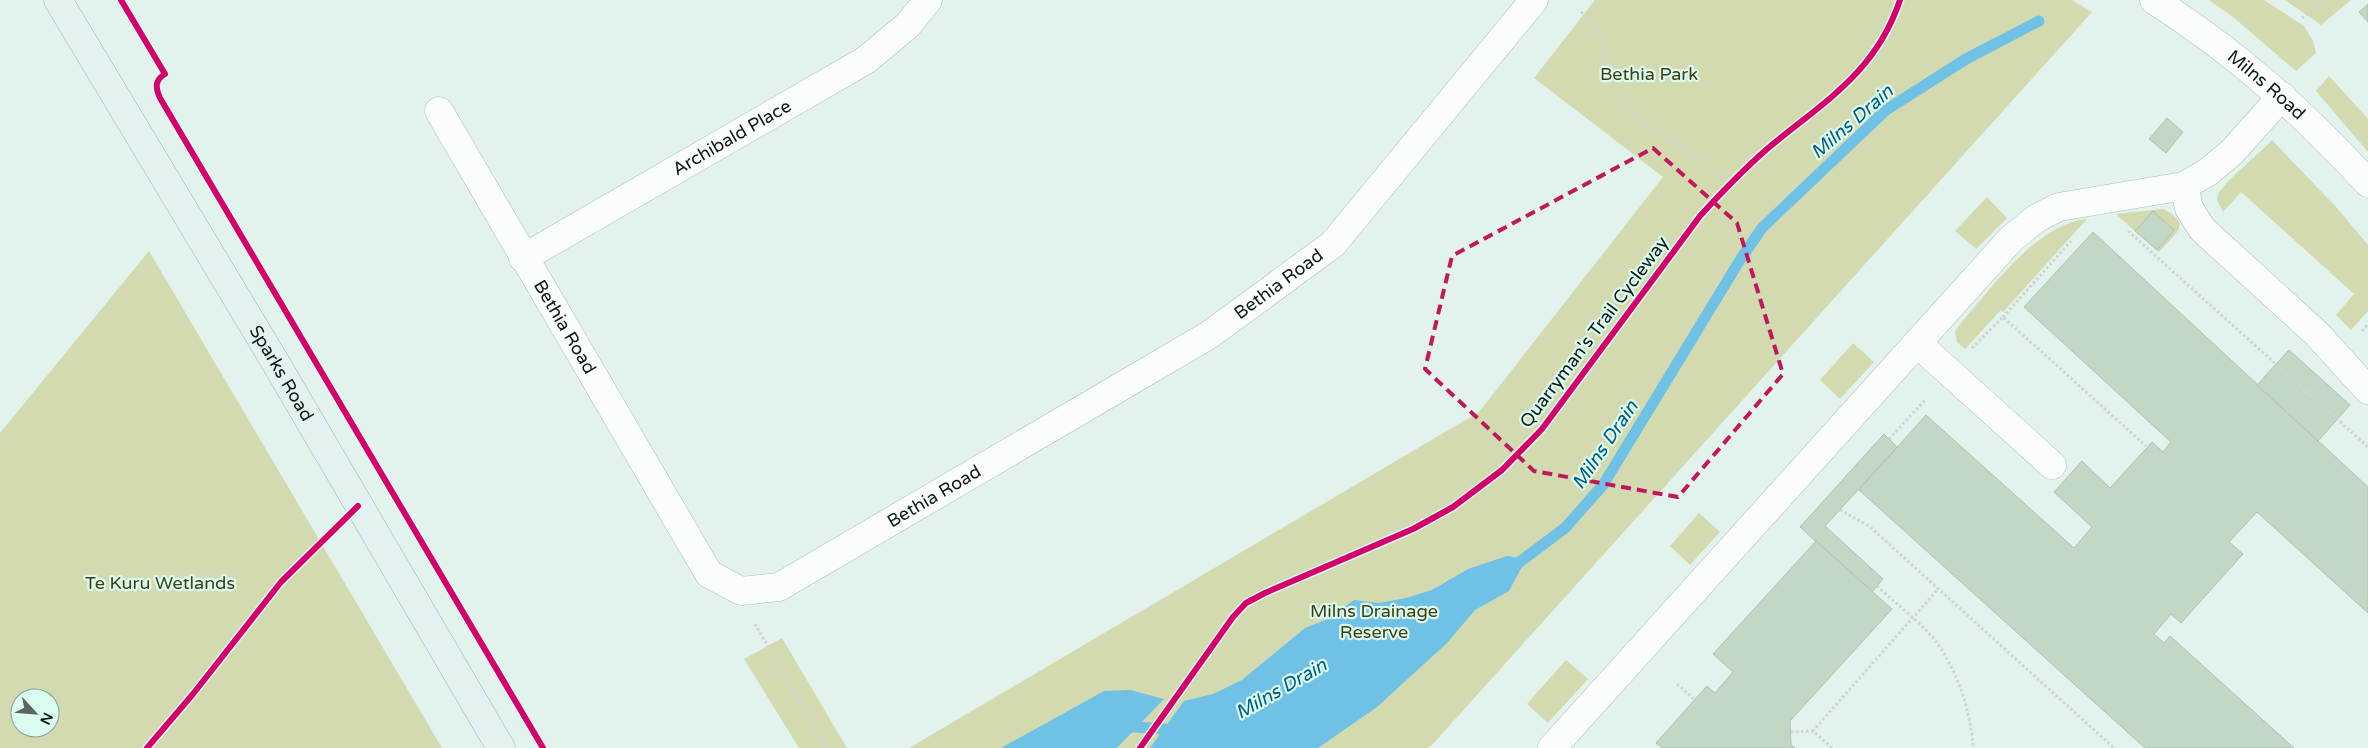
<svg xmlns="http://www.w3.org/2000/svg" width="2368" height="748" font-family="'Varela Round',sans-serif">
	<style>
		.green { fill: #d4daaf; fill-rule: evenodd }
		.water { fill: #6fc1e6 }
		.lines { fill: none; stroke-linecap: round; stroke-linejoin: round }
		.stream { stroke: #6fc1e6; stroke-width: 11 }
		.building { fill: #c3d7c5; stroke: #b3beb7 }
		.minor-casing { stroke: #b0bdb8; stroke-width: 29 }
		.major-casing { stroke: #9cb6b5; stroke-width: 29 }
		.path { stroke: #cfd4d3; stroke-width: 3; stroke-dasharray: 2.5 2.5; stroke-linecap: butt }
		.minor { stroke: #fbfdfc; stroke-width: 28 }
		.major { stroke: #e4f1f1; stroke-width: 28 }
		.cycleway-casing { stroke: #dafbef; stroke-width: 9 }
		.cycleway { stroke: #d6006c; stroke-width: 6 }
		.marked { fill: none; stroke: #c2185b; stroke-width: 4; stroke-dasharray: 10 6; stroke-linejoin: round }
		.labels { text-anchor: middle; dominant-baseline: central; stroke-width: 4.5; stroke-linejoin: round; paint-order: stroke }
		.park-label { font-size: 18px; fill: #3f3d11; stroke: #dafbef }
		.street-label { font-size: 18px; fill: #0d1915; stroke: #dafbef }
		.water-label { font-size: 19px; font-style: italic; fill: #005b7f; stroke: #dafbef }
	</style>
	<rect width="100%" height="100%" fill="#e2f3ed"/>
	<g class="green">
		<path d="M1595 0H2072L2092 12 1432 745 1427 748H909L1479 412 1663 177 1534 78Z"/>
		<path d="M2209 0H2264L2304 26 2313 41 2316 53 2296 71 2233 17Z"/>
		<path d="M2285 0H2351L2321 25Z"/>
		<path d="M2329 76 2368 119V152L2316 91Z"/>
		<path d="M2272 140 2337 208 2368 245V311L2351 330 2336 315 2354 294 2241 192 2223 212 2217 200 2218 194C2230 176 2256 157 2272 140Z"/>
		<path d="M1987 197 2007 218 1976 249 1955 231Z"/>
		<path d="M2163 209 2171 213 2180 223 2178 231 2159 252 2157 250 2174 230 2153 211 2135 231 2116 214Z"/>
		<path d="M2087 219 2003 312 2001 310 1965 349 1957 342 1955 331 1960 324C1993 287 2036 224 2087 219Z"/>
		<path d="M149 251 442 748H0V433ZM20 698H50V728H20Z"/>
		<path d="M1853 343 1874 362 1840 399 1820 380Z"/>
		<path d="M1699 513 1720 532 1690 565 1670 546Z"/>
		<path d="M782 638 847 748H799L744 659Z"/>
		<path d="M1566 660 1588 679 1548 723 1527 704Z"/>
	</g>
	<g class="water">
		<path d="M1507 556 1526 559 1509 591 1475 610 1447 643 1377 707 1318 748H1150L1184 701 1213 694 1242 680 1305 628 1328 619 1354 600 1379 603 1406 598 1432 590 1468 569Z"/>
		<path d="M1130 690 1164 699 1117 748H1001L1104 691Z"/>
	</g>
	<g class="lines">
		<g class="stream">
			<path d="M1513 567 1565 528 1603 485 1740 260 1762 228 1886 110 1966 59 2039 21"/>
			<path d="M1121 726 1178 730"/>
		</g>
	</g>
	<g class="building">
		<path d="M2368 4V22L2359 12Z"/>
		<path d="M2167 118 2183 132 2166 153 2149 139Z"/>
		<path d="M2153 211 2174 230 2157 250 2135 231Z"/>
		<path d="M2093 232 2368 487V613L2257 512 2229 542 2243 554 2181 623 2171 614 2154 634 2164 643 2170 636 2294 748H2145L1859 490 1926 415 2074 548 2092 527 2054 492 2082 461 2110 488 2152 442 2163 452 2171 442 2024 307Z"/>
		<path d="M2289 350 2350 405 2318 441 2257 385Z"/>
		<path d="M1884 434 1897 447 1825 526 1883 579 1872 592 1800 527Z"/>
		<path d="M1816 541 1892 609 1790 721 1791 745 1795 748H1662L1656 743 1707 686 1715 693 1733 672 1713 654Z"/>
	</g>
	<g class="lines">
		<defs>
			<g id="minor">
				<path id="s1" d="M2154 0C2236 53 2302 111 2368 183"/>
				<path id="s2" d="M439 111 709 574 741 591 779 587 1209 335 1333 244 1534 0"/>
				<path d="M2184 186 2189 208 2202 229 2317 334 2368 390"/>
				<path id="s3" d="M523 258 866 60 908 25 928 0"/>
				<path d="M1917 343 2052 465"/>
				<path d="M1552 748 2011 239 2037 218 2059 207 2184 186 2208 172 2232 152 2282 96"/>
			</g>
			<g id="major">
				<path id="s4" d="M58 0 274 360 501 748"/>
			</g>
		</defs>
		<use href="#minor" class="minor-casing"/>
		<use href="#major" class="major-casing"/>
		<g class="path">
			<path d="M1581 12C1613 41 1600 65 1618 95 1633 120 1658 130 1680 146 1697 158 1712 171 1728 185"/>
			<path d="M2302 18 2326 0"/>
			<path d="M2128 231 2368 447"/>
			<path d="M2003 317 2071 241"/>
			<path d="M2362 331 2368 324"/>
			<path d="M1972 348 2003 317 2146 446"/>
			<path d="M2287 413 2310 388"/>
			<path d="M1889 439 1926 399"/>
			<path d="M1840 510 1869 526 2114 748"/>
			<path d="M1877 586C1895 603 1918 620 1934 639 1957 669 1971 711 1973 748"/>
			<path d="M755 624 827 748"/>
			<path d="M1677 684 1695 700"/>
			<path d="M1791 732 1813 731"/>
			<path d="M1832 748 1813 731 1938 589"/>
		</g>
		<use href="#minor" class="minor"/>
		<use href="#major" class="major"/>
		<defs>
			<g id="cycleway">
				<path d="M121 0 165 74C155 80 155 87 160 98L543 748"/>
				<path d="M147 748 193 694 281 582 358 506"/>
				<path d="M1140 748 1233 617 1246 603 1265 593 1413 529 1453 507 1502 470 1542 429 1700 216C1721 193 1743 170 1767 149 1823 102 1875 74 1900 0"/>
			</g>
		</defs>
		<use href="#cycleway" class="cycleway-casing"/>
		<use href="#cycleway" class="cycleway"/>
	</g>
	<path class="marked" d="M1653 148 1737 223 1783 374 1678 497 1534 471 1425 369 1452 256Z"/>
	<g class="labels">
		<g class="park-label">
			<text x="1649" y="74">Bethia Park</text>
			<text x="160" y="583">Te Kuru Wetlands</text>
			<text x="1374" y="611">Milns Drainage<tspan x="1374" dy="21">Reserve</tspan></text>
		</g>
		<g class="street-label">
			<text stroke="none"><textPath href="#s1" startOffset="141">Milns Road</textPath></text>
			<text stroke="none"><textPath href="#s3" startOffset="241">Archibald Place</textPath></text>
			<text stroke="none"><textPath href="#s2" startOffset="1195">Bethia Road</textPath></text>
			<text stroke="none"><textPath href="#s2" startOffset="250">Bethia Road</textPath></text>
			<text transform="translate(1594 332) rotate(-53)">Quarryman's Trail Cycleway</text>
			<text stroke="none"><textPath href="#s4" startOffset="435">Sparks Road</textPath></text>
			<text stroke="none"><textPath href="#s2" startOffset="790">Bethia Road</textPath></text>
		</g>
		<g class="water-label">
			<text transform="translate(1852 122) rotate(-41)">Milns Drain</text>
			<text transform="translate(1605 445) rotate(-56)">Milns Drain</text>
			<text transform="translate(1281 689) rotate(-30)">Milns Drain</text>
		</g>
	</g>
	<g transform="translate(35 713) rotate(116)"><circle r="24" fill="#dafbef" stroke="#88a198"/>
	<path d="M0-4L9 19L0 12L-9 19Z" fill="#586561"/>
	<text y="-8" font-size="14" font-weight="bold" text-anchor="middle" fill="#0d1915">N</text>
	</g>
</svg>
